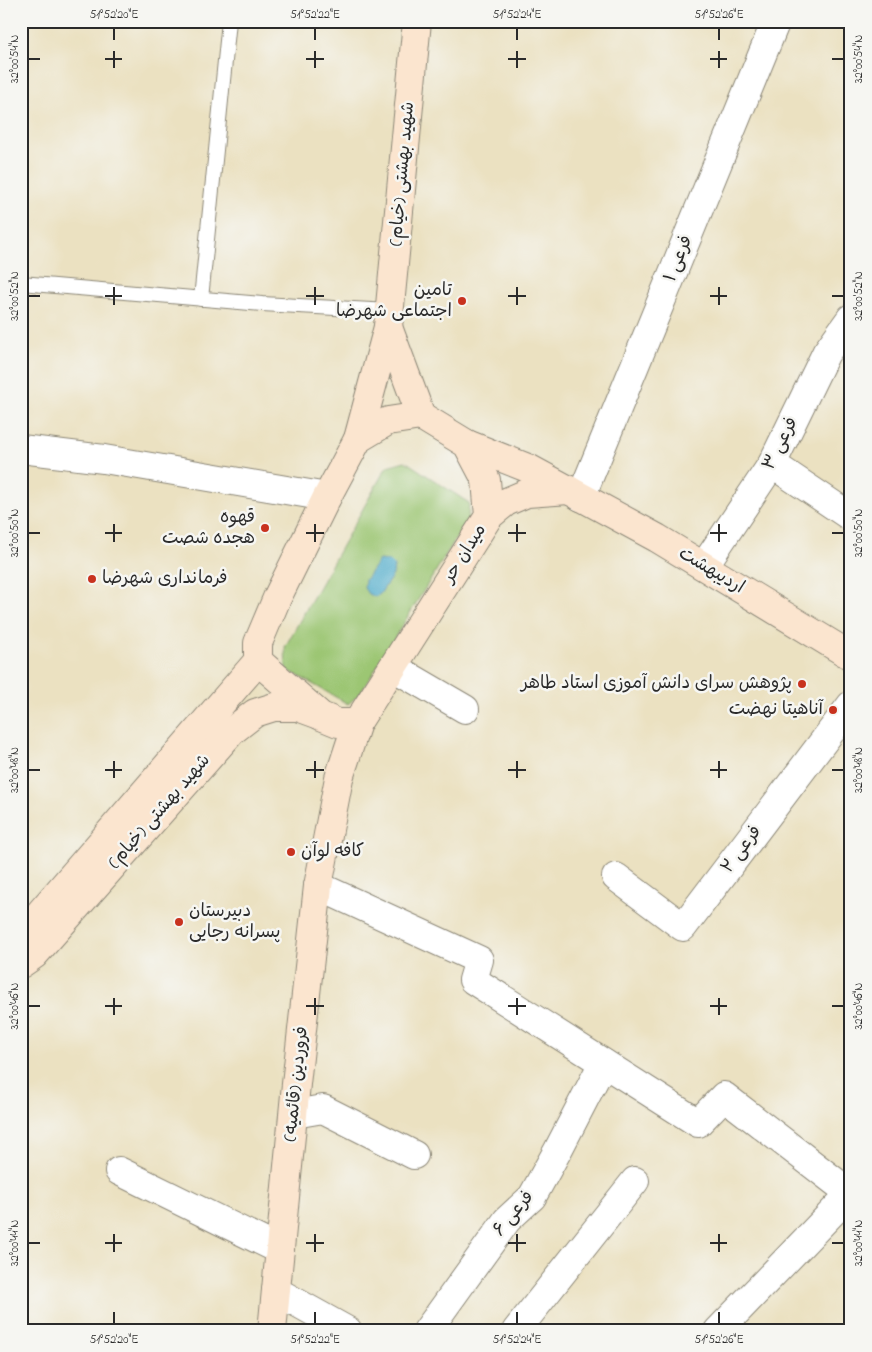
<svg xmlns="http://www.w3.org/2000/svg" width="872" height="1352" font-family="'Indie Flower','Playpen Sans Arabic',sans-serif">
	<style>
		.green { fill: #9cc673; stroke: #64784f }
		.water { fill: #4caacb; stroke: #3c6a7b }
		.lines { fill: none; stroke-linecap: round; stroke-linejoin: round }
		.lane-casing { stroke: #8b8676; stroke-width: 16 }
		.street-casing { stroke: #8b8676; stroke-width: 30 }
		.secondary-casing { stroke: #8b8676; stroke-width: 30 }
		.lane { stroke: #fff; stroke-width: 14 }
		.street { stroke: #fff; stroke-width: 28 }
		.secondary { stroke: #fbe5cf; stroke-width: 28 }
		.ticks { fill: none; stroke: #2b2b2b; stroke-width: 2 }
		.poi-dot { fill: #c8321e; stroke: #f6f6f2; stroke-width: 2 }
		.labels { text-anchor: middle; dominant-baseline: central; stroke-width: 5; stroke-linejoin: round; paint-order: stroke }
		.street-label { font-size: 18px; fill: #2b2b2b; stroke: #f6f6f2 }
		.poi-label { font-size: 18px; fill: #2b2b2b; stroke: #f6f6f2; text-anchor: end }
		.neatline { fill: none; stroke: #2b2b2b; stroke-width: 2 }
		.ticks-label { font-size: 12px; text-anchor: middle; fill: #2b2b2b }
	</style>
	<rect width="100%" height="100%" fill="#f6f6f2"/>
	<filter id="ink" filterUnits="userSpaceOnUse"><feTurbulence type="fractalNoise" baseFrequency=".02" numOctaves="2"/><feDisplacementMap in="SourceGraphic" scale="10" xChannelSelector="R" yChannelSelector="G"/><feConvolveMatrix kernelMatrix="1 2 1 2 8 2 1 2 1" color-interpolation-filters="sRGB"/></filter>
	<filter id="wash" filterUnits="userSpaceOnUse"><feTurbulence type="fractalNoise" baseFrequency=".0096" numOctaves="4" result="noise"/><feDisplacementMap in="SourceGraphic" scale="20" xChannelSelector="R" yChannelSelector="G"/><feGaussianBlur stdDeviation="1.12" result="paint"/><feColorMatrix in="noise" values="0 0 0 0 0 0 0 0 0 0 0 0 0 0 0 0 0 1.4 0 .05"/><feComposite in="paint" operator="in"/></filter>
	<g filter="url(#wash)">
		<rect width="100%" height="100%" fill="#ebe1c1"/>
		<path class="green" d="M405 461 469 503 468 519 360 694 348 704 286 669 285 647 387 466Z"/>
		<path class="water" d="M379 560 389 561 394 566 393 575 380 594 375 597 368 594 364 588 365 580Z"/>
	</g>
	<g filter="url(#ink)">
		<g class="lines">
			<defs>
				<g id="lane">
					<path d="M21 283 262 304 390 311"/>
					<path d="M201 299 229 21"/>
				</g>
				<g id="street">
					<path d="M21 449 104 459 327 497"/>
					<path d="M772 464 851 517"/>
					<path d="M581 497 776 21"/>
					<path d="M704 566 772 464 826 353 851 318"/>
					<path d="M393 667 465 709"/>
					<path d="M616 877 683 927 851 705"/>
					<path d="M318 886 479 960 473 980 698 1123 724 1096 851 1194"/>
					<path d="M294 1114 323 1109 414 1155"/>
					<path d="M119 1171 280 1250"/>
					<path d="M276 1291 348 1331"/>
					<path d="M427 1331 507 1220 532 1197 558 1150 603 1063"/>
					<path d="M516 1331 635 1181"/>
					<path d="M718 1331 851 1193"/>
				</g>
				<g id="secondary">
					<path d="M388 327 421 416"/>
					<path d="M421 416 467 444 486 480 489 516 357 723H338L321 716 258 661V643L277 598 327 497 358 439 388 421Z"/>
					<path d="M358 439 388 327 417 21"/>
					<path d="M467 444 530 469 657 538 851 656"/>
					<path d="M489 516 506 502 527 493 569 490"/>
					<path d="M21 935 258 661"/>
					<path d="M21 964 34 955 232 731 255 713 274 707H298L317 714"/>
					<path d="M272 1331 296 1084 318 886 339 778 357 723"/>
				</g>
			</defs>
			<use href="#lane" class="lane-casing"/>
			<use href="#street" class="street-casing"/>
			<use href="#secondary" class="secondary-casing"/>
			<use href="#lane" class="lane"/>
			<use href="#street" class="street"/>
			<use href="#secondary" class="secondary"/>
		</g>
	</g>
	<path class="ticks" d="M114 28V40M315 28V40M517 28V40M719 28V40M114 51V68M315 51V68M517 51V68M719 51V68M28 59H40M105 59H122M306 59H324M508 59H526M710 59H727M832 59H844M114 287V305M315 287V305M517 287V305M719 287V305M28 296H40M105 296H122M306 296H324M508 296H526M710 296H727M832 296H844M114 524V542M315 524V542M517 524V542M719 524V542M28 533H40M105 533H122M306 533H324M508 533H526M710 533H727M832 533H844M114 761V778M315 761V778M517 761V778M719 761V778M28 770H40M105 770H122M306 770H324M508 770H526M710 770H727M832 770H844M114 998V1015M315 998V1015M517 998V1015M719 998V1015M28 1006H40M105 1006H122M306 1006H324M508 1006H526M710 1006H727M832 1006H844M114 1234V1252M315 1234V1252M517 1234V1252M719 1234V1252M28 1243H40M105 1243H122M306 1243H324M508 1243H526M710 1243H727M832 1243H844M114 1312V1324M315 1312V1324M517 1312V1324M719 1312V1324"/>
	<g class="poi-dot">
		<circle cx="462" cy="301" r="5"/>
		<circle cx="265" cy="528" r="5"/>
		<circle cx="92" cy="579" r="5"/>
		<circle cx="802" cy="684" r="5"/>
		<circle cx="833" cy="710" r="5"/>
		<circle cx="291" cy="852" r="5"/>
		<circle cx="179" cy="922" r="5"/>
	</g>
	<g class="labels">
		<g class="street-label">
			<text transform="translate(403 174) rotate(-85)">شهید بهشتی (خیام)</text>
			<text transform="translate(679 259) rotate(-68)">فرعی ۱</text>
			<text transform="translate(781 444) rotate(-63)">فرعی ۳</text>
			<text transform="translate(465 554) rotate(-58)">میدان حر</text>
			<text transform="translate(711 571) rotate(31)">اردیبهشت</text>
			<text transform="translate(160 812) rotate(-49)">شهید بهشتی (خیام)</text>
			<text transform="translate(742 850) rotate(-53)">فرعی ۲</text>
			<text transform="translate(297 1084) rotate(-84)">فروردین (قائمیه)</text>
			<text transform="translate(514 1214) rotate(-50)">فرعی ۶</text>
		</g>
		<g class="poi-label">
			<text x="452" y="291">تامین<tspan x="452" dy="21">اجتماعی شهرضا</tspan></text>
			<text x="255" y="518">قهوه<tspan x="255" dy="21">هجده شصت</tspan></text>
			<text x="102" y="579" text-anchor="start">فرمانداری شهرضا</text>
			<text x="792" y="684">پژوهش سرای دانش آموزی استاد طاهر</text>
			<text x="823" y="710">آناهیتا نهضت</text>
			<text x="301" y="852" text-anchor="start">کافه لوآن</text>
			<text x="189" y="912" text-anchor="start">دبیرستان<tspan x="189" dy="21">پسرانه رجایی</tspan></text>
		</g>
	</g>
	<rect width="872" height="1352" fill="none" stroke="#f6f6f2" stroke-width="55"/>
	<rect x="28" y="28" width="816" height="1296" class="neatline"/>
	<g class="ticks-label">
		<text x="114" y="18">51°52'20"E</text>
		<text x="315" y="18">51°52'22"E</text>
		<text x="517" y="18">51°52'24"E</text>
		<text x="719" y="18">51°52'26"E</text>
		<text transform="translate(14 59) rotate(-90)" y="4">32°00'54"N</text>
		<text transform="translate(858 59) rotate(-90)" y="4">32°00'54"N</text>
		<text transform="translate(14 296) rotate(-90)" y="4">32°00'52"N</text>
		<text transform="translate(858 296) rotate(-90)" y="4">32°00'52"N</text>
		<text transform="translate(14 533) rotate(-90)" y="4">32°00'50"N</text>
		<text transform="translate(858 533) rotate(-90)" y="4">32°00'50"N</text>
		<text transform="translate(14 770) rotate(-90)" y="4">32°00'48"N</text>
		<text transform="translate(858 770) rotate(-90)" y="4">32°00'48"N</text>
		<text transform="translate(14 1006) rotate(-90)" y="4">32°00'46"N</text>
		<text transform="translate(858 1006) rotate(-90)" y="4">32°00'46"N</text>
		<text transform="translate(14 1243) rotate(-90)" y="4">32°00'44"N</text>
		<text transform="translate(858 1243) rotate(-90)" y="4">32°00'44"N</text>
		<text x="114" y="1343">51°52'20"E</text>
		<text x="315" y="1343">51°52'22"E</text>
		<text x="517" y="1343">51°52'24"E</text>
		<text x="719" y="1343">51°52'26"E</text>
	</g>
</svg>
